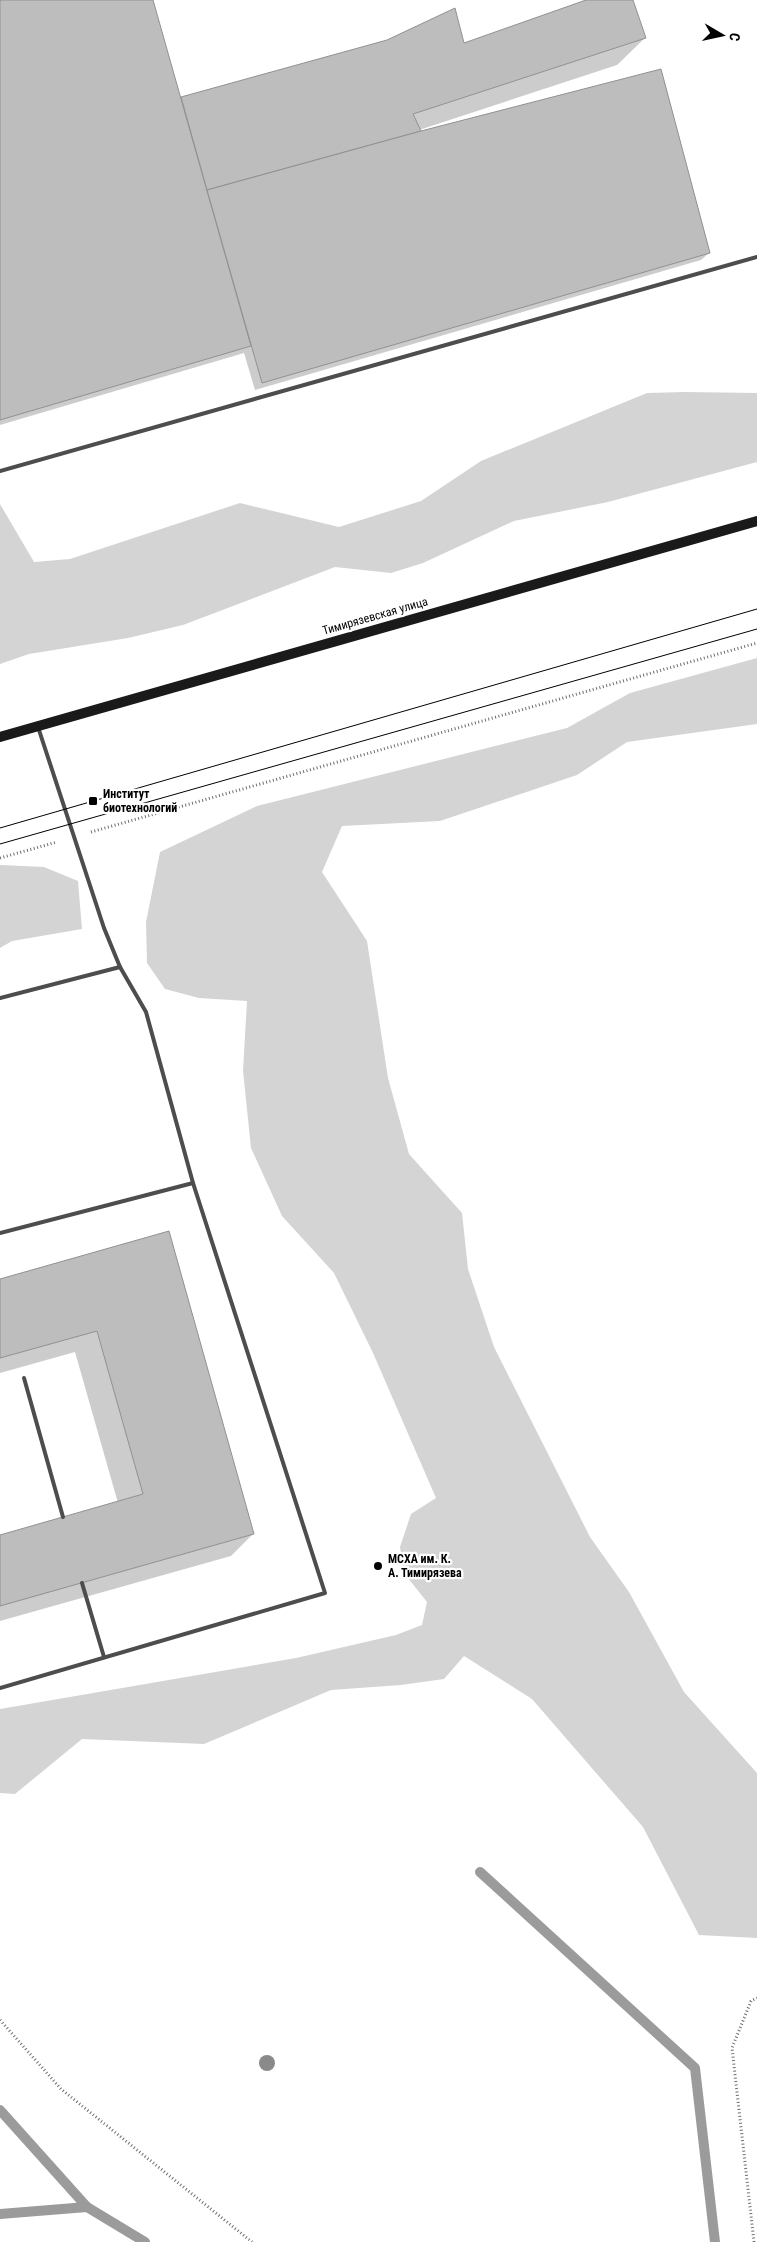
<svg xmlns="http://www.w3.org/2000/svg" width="757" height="2242" font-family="'Roboto Condensed',sans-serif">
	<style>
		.green { fill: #d4d4d4 }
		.shadow { fill: #0003 }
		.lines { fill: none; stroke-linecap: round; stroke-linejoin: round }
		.stream { stroke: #9b9b9b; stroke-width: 10 }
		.building { fill: #bdbdbd; stroke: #919191 }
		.path { stroke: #6f6f6f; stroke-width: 3; stroke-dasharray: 1 2.5; stroke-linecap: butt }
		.lane { stroke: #4d4d4d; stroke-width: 4 }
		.secondary { stroke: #1a1a1a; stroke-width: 10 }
		.tram { stroke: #000; stroke-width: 1 }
		.tree { fill: #8a8a8a }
		.poi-dot { fill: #000; stroke: #fff; stroke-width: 2 }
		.labels { text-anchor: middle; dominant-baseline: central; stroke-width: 4.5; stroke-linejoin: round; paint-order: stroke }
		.street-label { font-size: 12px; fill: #000; stroke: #fff }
		.poi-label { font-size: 12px; font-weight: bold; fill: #000; stroke: #fff; text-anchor: start }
	</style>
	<rect width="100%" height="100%" fill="#fff"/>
	<g class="green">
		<path d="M686 392 757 393V462L608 502 514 521 423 563 391 573 335 567 183 625 128 638 29 654 0 664V504L34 562 70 559 240 503 339 527 421 501 481 461 647 393Z"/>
		<path d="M757 658V724L627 742 577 775 440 821 342 826 322 872 367 941 388 1078 409 1154 462 1213 468 1269 494 1347 590 1537 629 1592 684 1692 757 1773V1938L699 1935 643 1827 532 1699 464 1656 444 1679 401 1685 331 1690 204 1744 82 1739 15 1794 0 1793V1709L296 1658 396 1635 422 1625 427 1602 404 1573 400 1547 411 1514 436 1498 373 1353 334 1273 282 1216 251 1148 243 1071 247 1001 199 998 165 989 147 963 146 922 160 852 257 806 567 728 630 693Z"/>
		<path d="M0 865 44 867 78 881 82 929 12 941 0 948Z"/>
	</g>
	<g class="shadow">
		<path d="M0 0H152L180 100 463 44 590 0H632L645 38 617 65 419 130 420 132 709 253 701 260 255 390 244 353 0 425Z"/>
		<path d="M168 1232 253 1534 231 1556 0 1621V1536L118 1503 75 1352 0 1373V1280Z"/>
	</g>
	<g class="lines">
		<g class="stream">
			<path d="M480 1872 695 2068 715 2242"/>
			<path d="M0 2110 87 2207 145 2242"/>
			<path d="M0 2214 87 2207"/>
		</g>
	</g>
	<g class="building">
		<path d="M0 0H153L251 346 0 420Z"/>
		<path d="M586 0H633L646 38 413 114 421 131 207 190 181 97 387 40 455 8 464 43Z"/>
		<path d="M661 69 710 253 262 383 207 190 421 131Z"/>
		<path d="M169 1231 254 1534 0 1606V1535L143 1494 97 1331 0 1358V1279Z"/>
	</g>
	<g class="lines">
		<g class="path">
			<path d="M91 832 757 643"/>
			<path d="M0 858 57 842"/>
			<path d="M0 2020 61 2089 252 2242"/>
			<path d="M754 2242 732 2048 751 2001 757 1998"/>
		</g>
		<g class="lane">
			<path d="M0 471 757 257"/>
			<path d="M0 998 120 967"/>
			<path d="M0 1233 193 1183"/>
			<path d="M24 1378 63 1517"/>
			<path d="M82 1583 104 1657"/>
			<path d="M0 1688 325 1593 193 1183 146 1012 120 967 104 928 38 727"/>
		</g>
		<path class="secondary" d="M0 737 757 521"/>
		<g class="tram">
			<path d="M0 828 757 609"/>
			<path d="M0 844 757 629"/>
		</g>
	</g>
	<circle class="tree" cx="267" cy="2063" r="8"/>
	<g class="poi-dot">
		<rect x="88" y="796" width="10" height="10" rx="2.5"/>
		<circle cx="378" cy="1566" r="5"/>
	</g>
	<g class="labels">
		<g class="street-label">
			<text transform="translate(375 616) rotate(-16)">Тимирязевская улица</text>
		</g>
		<g class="poi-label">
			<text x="103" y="794">Институт<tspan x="103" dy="14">биотехнологий</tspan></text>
			<text x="388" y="1559">МСХА им. К.<tspan x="388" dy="14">А. Тимирязева</tspan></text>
		</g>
	</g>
	<g transform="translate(722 35) rotate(99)" stroke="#ffffff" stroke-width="4" paint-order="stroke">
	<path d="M0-4L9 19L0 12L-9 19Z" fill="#000000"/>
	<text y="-8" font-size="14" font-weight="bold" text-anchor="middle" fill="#000000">С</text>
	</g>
</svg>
